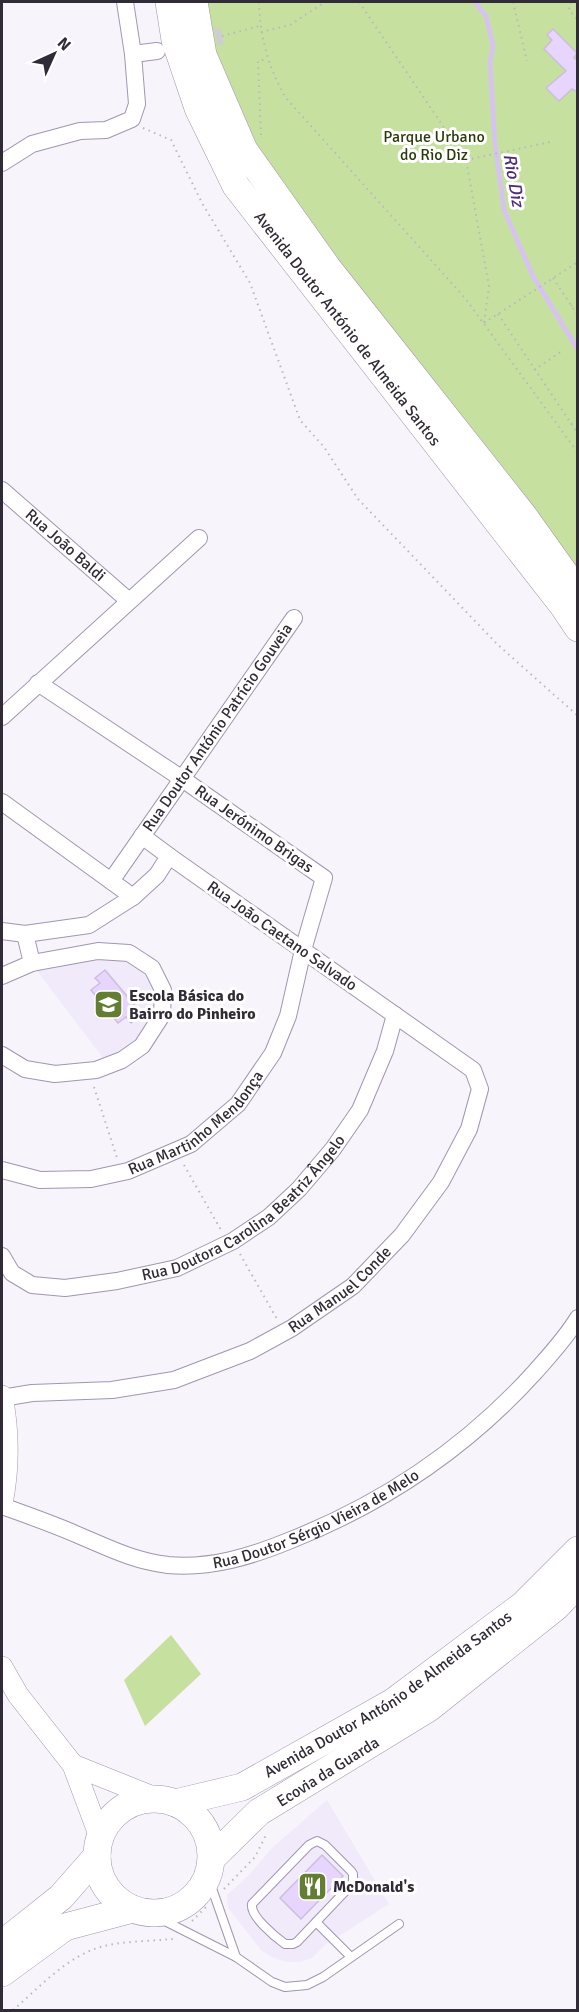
<svg xmlns="http://www.w3.org/2000/svg" width="579" height="2012" font-family="Signika,sans-serif">
	<style>
		.built { fill: #f1eafa }
		.green { fill: #c6e0a0 }
		.lines { fill: none; stroke-linecap: round; stroke-linejoin: round }
		.stream { stroke: #d8c1f5; stroke-width: 4.5 }
		.building { fill: #e7d5fd; stroke: #ccbedd; stroke-width: 1.5 }
		.minor-tunnel { stroke: #cfccd4; stroke-width: 16; stroke-dasharray: 16 8; stroke-linecap: butt }
		.service-casing { stroke: #a295b2; stroke-width: 10 }
		.minor-casing { stroke: #a295b2; stroke-width: 18 }
		.tertiary-casing { stroke: #a295b2; stroke-width: 22 }
		.trunk-casing { stroke: #a295b2; stroke-width: 28 }
		.path { stroke: #bab7bf; stroke-width: 2; stroke-dasharray: 1.5 4.5; stroke-linecap: butt }
		.service { stroke: #fff; stroke-width: 8 }
		.minor { stroke: #fff; stroke-width: 16 }
		.tertiary { stroke: #fff; stroke-width: 21 }
		.trunk { stroke: #fff; stroke-width: 27 }
		.labels { text-anchor: middle; dominant-baseline: central; stroke-width: 6; stroke-linejoin: round; paint-order: stroke }
		.park-label { font-size: 16px; fill: #2b3b09; stroke: #fff }
		.street-label { font-size: 16px; fill: #312b37; stroke: #fff }
		.poi-label { font-size: 16px; font-weight: bold; fill: #312b37; stroke: #fff; text-anchor: start }
		.water-label { font-size: 18px; font-style: italic; fill: #522b76; stroke: #fff }
	</style>
	<rect width="100%" height="100%" fill="#f7f4fb"/>
	<g class="built">
		<path d="M107 958 131 961 143 972 150 983 154 998V1012L150 1023 132 1044 104 1059 37 971Z"/>
		<path d="M327 1800 389 1904 325 1945 312 1958 300 1962H287L274 1958 262 1951 228 1908 227 1895 248 1876 273 1847Z"/>
	</g>
	<g class="green">
		<path d="M207 2H577V569L337 259 255 144 216 51Z"/>
		<path d="M171 1635 201 1674 145 1726 124 1680Z"/>
	</g>
	<g class="lines">
		<path class="stream" d="M475 2 486 16 493 45 490 63 495 144 504 210 533 276 578 350"/>
	</g>
	<g class="building">
		<path d="M553 29 577 53 574 58 578 61V92L572 89 559 101 546 88 566 71 544 49 552 40 547 35Z"/>
		<path d="M105 970 142 1014 131 1023 126 1017 118 1023 91 990 100 983 95 978Z"/>
		<path d="M322 1855 343 1876 301 1919 280 1898Z"/>
	</g>
	<g class="lines">
		<path class="minor-tunnel" d="M193 43 222 36"/>
		<defs>
			<g id="service">
				<path d="M317 1841 325 1845 351 1871 353 1874V1883L297 1942 293 1944H285C274 1936 250 1916 252 1904L309 1845Z"/>
				<path d="M208 1877 236 1957"/>
				<path d="M149 1913 236 1957 272 1982 285 1987 307 1985 323 1977 399 1924"/>
				<path d="M316 1922 351 1957"/>
			</g>
			<g id="minor">
				<path d="M125 2 133 54"/>
				<path d="M2 163 32 144 80 131 106 130 132 119 137 104 133 54 157 51"/>
				<path id="s1" d="M2 490 129 601"/>
				<path d="M2 717 199 538"/>
				<path d="M2 802 111 881"/>
				<path id="s2" d="M133 897 111 881 294 618"/>
				<path d="M2 931 25 934 89 925 133 897 157 875 169 856 142 836"/>
				<path d="M25 934 32 963"/>
				<path d="M2 976 32 963 98 951 129 953 152 968 163 990 162 1015 142 1046 122 1060 96 1070 55 1074 25 1069 2 1055"/>
				<path id="s3" d="M2 1170 40 1180 91 1179 128 1171 191 1144 238 1104 273 1053 288 1016 303 950 324 878 181 778 38 683"/>
				<path id="s4" d="M2 1256 12 1273 32 1285 65 1288 117 1281 177 1268 233 1241 269 1217 299 1189 333 1149 360 1110 385 1051 395 1015"/>
				<path id="s5" d="M2 1398 32 1393 112 1390 174 1380 250 1351 292 1328 353 1286 402 1235 441 1182 469 1129 480 1089 473 1070 169 856"/>
				<path id="s6" d="M2 1506C27 1515 53 1524 78 1535 109 1548 134 1561 168 1565 211 1569 252 1556 291 1540 384 1503 468 1446 535 1372 550 1355 566 1338 578 1318"/>
			</g>
			<g id="tertiary">
				<path d="M2 1396C9 1432 9 1468 2 1504"/>
				<path d="M2 1667 18 1695 73 1765 100 1837"/>
				<path d="M73 1765 158 1799"/>
			</g>
			<g id="trunk">
				<path id="s7" d="M169 2 175 40 198 108 236 186 564 607 578 628"/>
				<path d="M194 2 203 55 244 150 327 267 523 515 578 592"/>
				<circle cx="154" cy="1856" r="57"/>
				<path id="s8" d="M175 1803 242 1787 393 1702 523 1605 578 1550"/>
				<path d="M212 1858 259 1812 429 1708 556 1607 578 1584"/>
				<path d="M2 1944 61 1897 97 1856"/>
				<path d="M2 1973 65 1927 133 1909"/>
			</g>
		</defs>
		<use href="#service" class="service-casing"/>
		<use href="#minor" class="minor-casing"/>
		<use href="#tertiary" class="tertiary-casing"/>
		<use href="#trunk" class="trunk-casing"/>
		<g class="path">
			<path d="M259 2C260 37 268 67 286 98L465 298 578 453"/>
			<path d="M359 2 466 160 489 286 484 323"/>
			<path d="M513 2 527 61"/>
			<path d="M571 2 569 10 578 20"/>
			<path d="M261 32 290 25 325 2"/>
			<path d="M222 36 260 26"/>
			<path d="M143 128 171 140 202 203 250 283 300 420 324 447 358 499 498 645 578 716"/>
			<path d="M261 135 258 61 267 59"/>
			<path d="M466 160 550 142"/>
			<path d="M553 278 578 316"/>
			<path d="M571 306 578 302"/>
			<path d="M498 314 578 434"/>
			<path d="M484 323 578 262"/>
			<path d="M534 370 562 351"/>
			<path d="M571 424 578 420"/>
			<path d="M94 1087 117 1158"/>
			<path d="M184 1165 221 1230"/>
			<path d="M240 1254 277 1319"/>
			<path d="M224 1889 255 1857 266 1835"/>
			<path d="M192 1921 207 1906"/>
			<path d="M13 2010C40 1987 68 1955 104 1946 126 1941 151 1941 173 1939"/>
		</g>
		<use href="#service" class="service"/>
		<use href="#minor" class="minor"/>
		<use href="#tertiary" class="tertiary"/>
		<use href="#trunk" class="trunk"/>
	</g>
	<defs>
		<symbol id="school-square" viewBox="-11 -11 22 22"><rect x="-9" y="-9" width="18" height="18" rx="4" fill="#637e32" stroke="#fff"/><path d="M0-5L7-2L0 1L-7-2ZM-4 1L0 2.5L4 1V4Q0 6-4 4Z" fill="#fff"/></symbol>
		<symbol id="restaurant-square" viewBox="-11 -11 22 22"><rect x="-9" y="-9" width="18" height="18" rx="4" fill="#637e32" stroke="#fff"/><path d="M-5-6h1v4h1v-4h1v4h1v-4h1v5L-1.5 .5V6h-2V.5L-5-1ZM5-6V6H3V1.5H1.5Q1.5-4 5-6Z" fill="#fff"/></symbol>
	</defs>
	<g fill-rule="evenodd">
		<use href="#school-square" x="92" y="988" width="33" height="33"/>
		<use href="#restaurant-square" x="296" y="1870" width="33" height="33"/>
	</g>
	<g class="labels">
		<g class="park-label">
			<text x="434" y="137">Parque Urbano<tspan x="434" dy="18">do Rio Diz</tspan></text>
		</g>
		<g class="street-label">
			<text stroke="none"><textPath href="#s7" startOffset="378">Avenida Doutor António de Almeida Santos</textPath></text>
			<text stroke="none"><textPath href="#s1" startOffset="84">Rua João Baldi</textPath></text>
			<text stroke="none"><textPath href="#s2" startOffset="214">Rua Doutor António Patrício Gouveia</textPath></text>
			<text transform="translate(254 829) rotate(35)">Rua Jerónimo Brigas</text>
			<text transform="translate(282 936) rotate(35)">Rua João Caetano Salvado</text>
			<text stroke="none"><textPath href="#s3" startOffset="213">Rua Martinho Mendonça</textPath></text>
			<text stroke="none"><textPath href="#s4" startOffset="279">Rua Doutora Carolina Beatriz Ângelo</textPath></text>
			<text stroke="none"><textPath href="#s5" startOffset="364">Rua Manuel Conde</textPath></text>
			<text stroke="none"><textPath href="#s6" startOffset="334">Rua Doutor Sérgio Vieira de Melo</textPath></text>
			<text stroke="none"><textPath href="#s8" startOffset="242">Avenida Doutor António de Almeida Santos</textPath></text>
			<text transform="translate(328 1772) rotate(-32)">Ecovia da Guarda</text>
		</g>
		<g class="poi-label">
			<text x="129" y="996">Escola Básica do<tspan x="129" dy="18">Bairro do Pinheiro</tspan></text>
			<text x="333" y="1887">McDonald's</text>
		</g>
		<g class="water-label">
			<text transform="translate(514 180) rotate(80)">Rio Diz</text>
		</g>
	</g>
	<rect width="579" height="2012" fill="none" stroke="#312b37" stroke-width="6"/>
	<g transform="translate(54 54) rotate(45)" stroke="#ffffff" stroke-width="4.5" paint-order="stroke">
	<path d="M0-4.5L10 22L0 15L-10 22Z" fill="#312b37"/>
	<text y="-9" font-size="16" font-weight="bold" text-anchor="middle" fill="#312b37">N</text>
	</g>
</svg>
